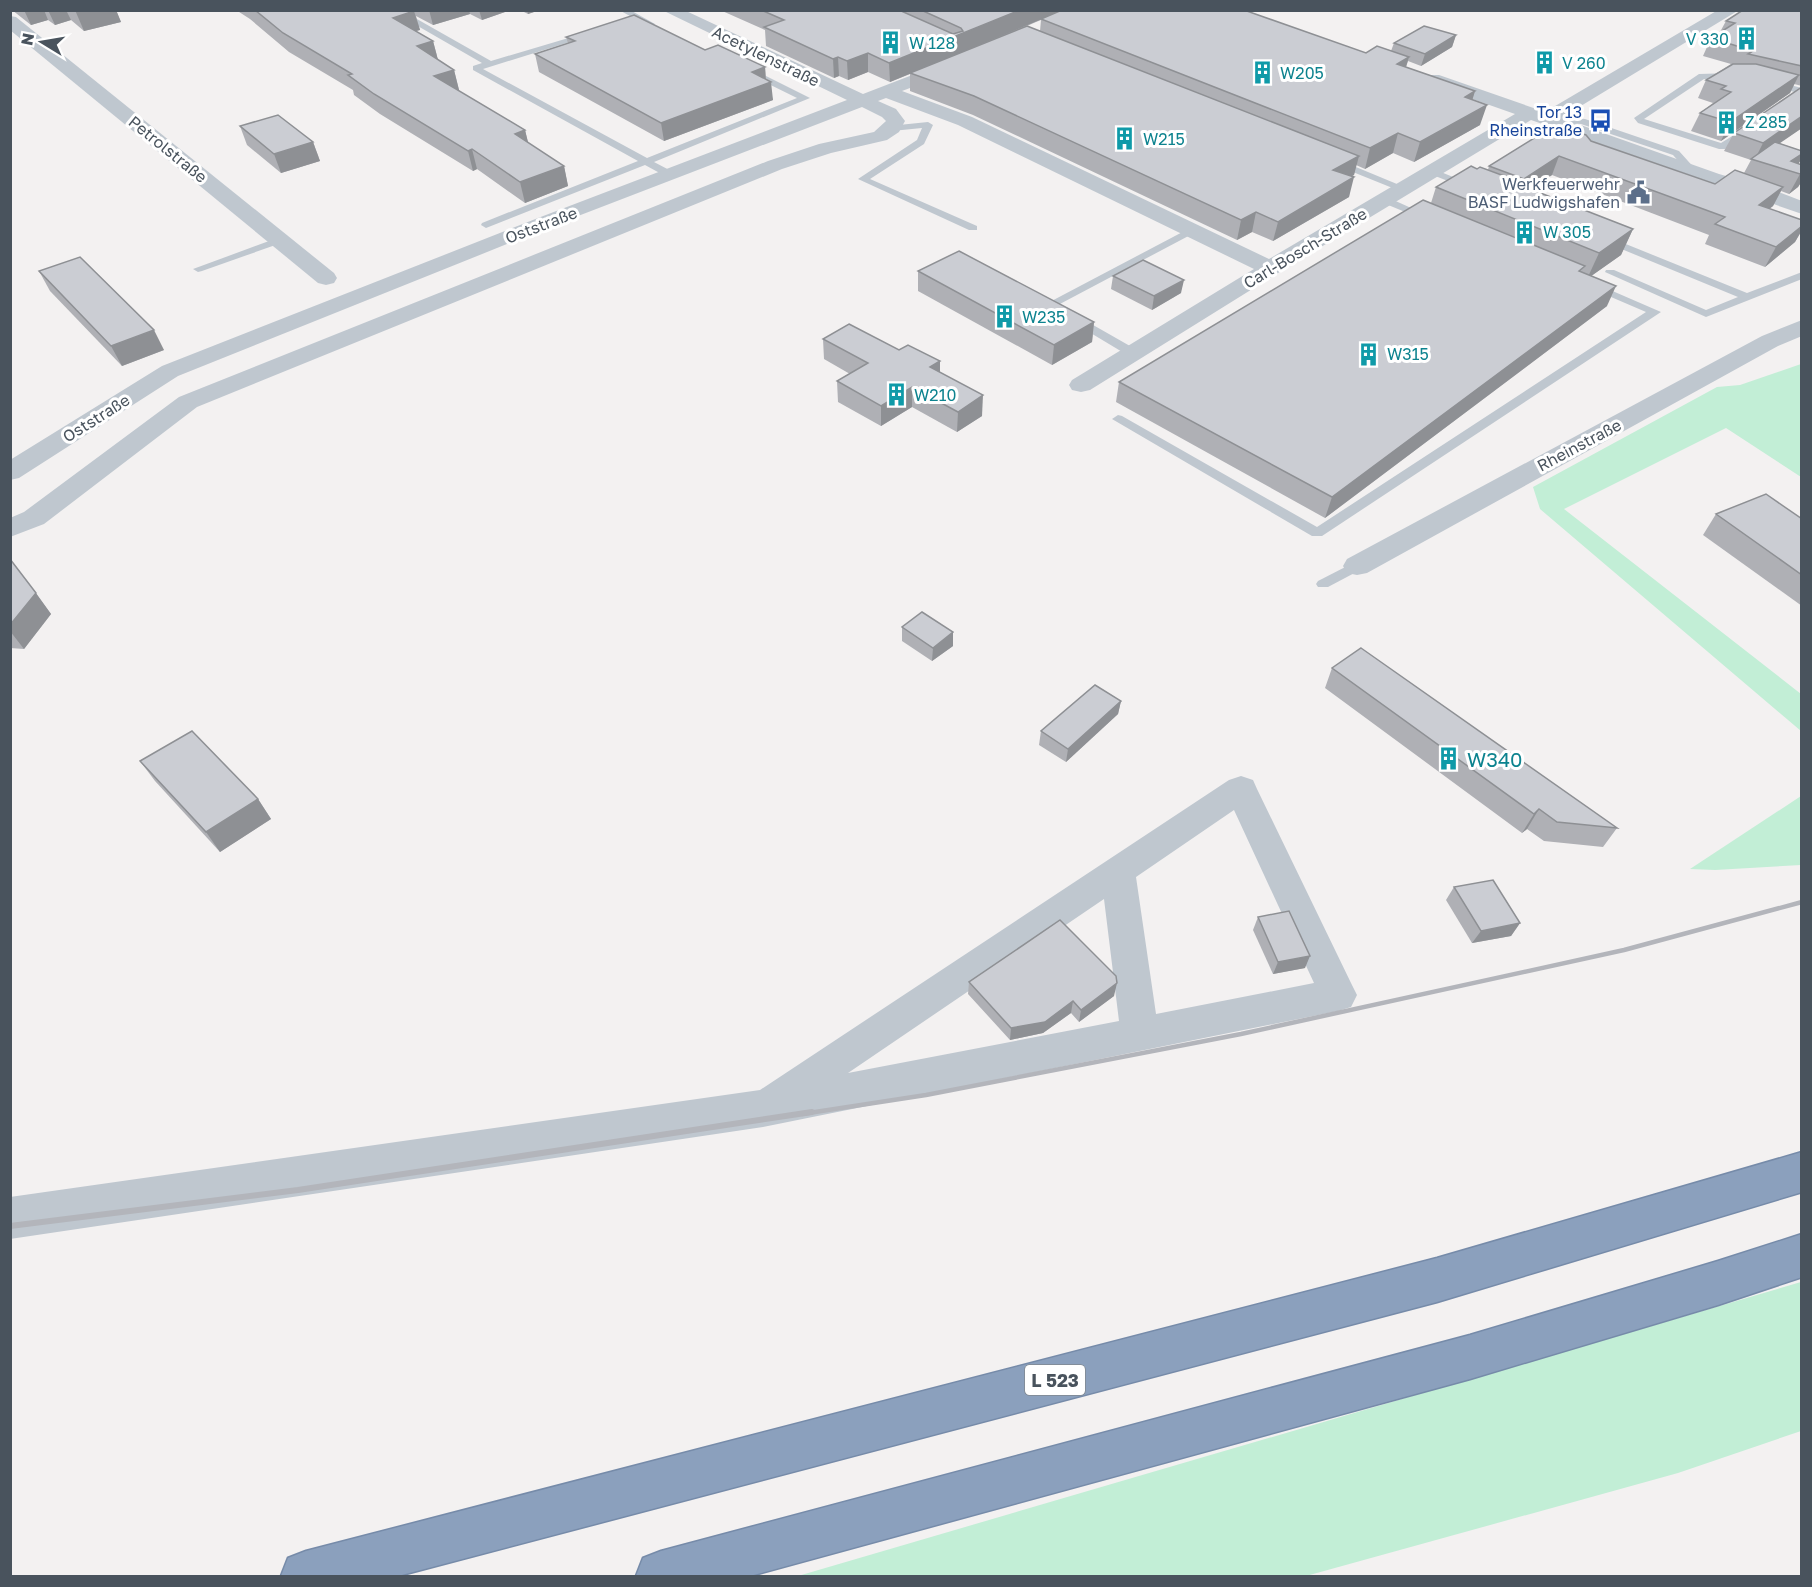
<svg xmlns="http://www.w3.org/2000/svg" width="1812" height="1587" font-family="'Golos Text',sans-serif">
	<style>
		.green { fill: #c2eed6 }
		.lines { fill: none; stroke-linecap: round; stroke-linejoin: round }
		.highway-casing { stroke: #768ba9; stroke-width: 3 }
		.lane { fill: #bfc7cf; fill-rule: evenodd }
		.street { fill: #bfc7cf; fill-rule: evenodd }
		.highway { fill: #8ba0bd; fill-rule: evenodd }
		.rail-far1 { stroke: #b3b5bb; stroke-width: 4.5 }
		.rail { stroke: #b3b5bb; stroke-width: 6 }
		.wall { fill: #afb0b5; fill-rule: evenodd }
		.shaded-wall { fill: #8e9094 }
		.building { fill: #cbcdd3; stroke: #8e9094; stroke-width: 1.5 }
		.labels { text-anchor: middle; dominant-baseline: central; stroke-width: 6; stroke-linejoin: round; paint-order: stroke }
		.far-culture-label { font-size: 16px; fill: #0d838f; stroke: #fff; text-anchor: start }
		.far-street-label { font-size: 16px; fill: #49535d; stroke: #fff }
		.far-transit-label { font-size: 16px; fill: #164399; stroke: #fff; text-anchor: end }
		.far-service-label { font-size: 16px; fill: #4e5e75; stroke: #fff; text-anchor: end }
		.shield { fill: #fff; stroke: #80878e; stroke-width: 1.5 }
		.shield-label { font-size: 18px; font-weight: bold; fill: #49535d }
		.culture-label { font-size: 20px; fill: #0d838f; stroke: #fff; text-anchor: start }
	</style>
	<rect width="100%" height="100%" fill="#f3f1f1"/>
	<g class="green">
		<path d="M1801 364V477L1726 428 1564 509 1801 694V731L1540 509 1533 487 1717 387 1740 385Z"/>
		<path d="M1801 796V865L1715 870 1690 869Z"/>
		<path d="M1801 1282V1431L1678 1473 1306 1576H798Z"/>
	</g>
	<g class="lines">
		<defs>
			<g id="highway">
				<path d="M1802 1152V1192L1437 1302 398 1576H281L288 1558 306 1551 1437 1258Z"/>
				<path d="M1802 1234V1277L1718 1305 1470 1379 750 1576H636L643 1558 661 1551 1470 1335 1718 1261Z"/>
			</g>
		</defs>
		<use href="#highway" class="highway-casing"/>
		<g class="lane">
			<path d="M390 10H401L491 61 592 31V35L483 69 647 158 797 98 750 75V71H756L810 98 654 162 675 173V177H667L645 165 486 228 481 225 482 223 638 161 473 70V66L482 63Z"/>
			<path d="M619 10H630L655 24 648 26Z"/>
			<path d="M1699 74 1733 73 1737 76 1733 79H1704L1644 119 1721 143 1742 130H1748V134L1725 149H1719L1638 123 1634 118Z"/>
			<path d="M1770 80 1802 88V94L1767 85V81Z"/>
			<path d="M1547 116 1585 119 1679 151 1697 171 1689 173 1673 155 1581 124 1544 121V117Z"/>
			<path d="M928 122 933 125 924 144 870 179 977 226V230H969L858 179 917 140 922 128 892 131 889 130V126Z"/>
			<path d="M1333 160H1339L1409 189 1400 191 1333 164Z"/>
			<path d="M1430 170H1436L1475 186 1466 188 1430 174Z"/>
			<path d="M1381 198H1389L1431 217 1422 219 1381 202Z"/>
			<path d="M1192 227 1197 230 1196 232 1058 305 1137 350V356H1129L1044 305Z"/>
			<path d="M1606 236 1747 293 1802 272V279L1706 317 1605 272 1606 270H1614L1706 310 1738 297 1602 241V237Z"/>
			<path d="M280 237 285 240 284 242 202 271 198 272 193 269Z"/>
			<path d="M1594 283 1661 312 1322 536H1312L1112 419 1118 415 1122 416 1317 527 1646 312 1590 288V284Z"/>
			<path d="M1357 561 1364 566 1362 569 1328 587H1318L1316 584 1318 581Z"/>
		</g>
		<g class="street">
			<path d="M662 10H684L863 94 946 62H958L961 66 958 70 902 91 972 117 1269 259 1515 114 1427 83 1424 79 1427 75H1439L1545 112 1718 10H1739L1561 118 1719 174 1771 189 1802 201V214L1531 120 1278 273 1090 390 1081 392 1072 390 1069 385 1072 380 1254 269 958 125 886 98 878 101 896 109 905 121 899 132 887 140 831 153 782 169 197 407 44 524 10 537V518L24 512 179 397 768 161 819 144 874 132 886 121 882 117 862 107 552 226 178 376 19 478 10 480V460L162 366 538 218 847 100Z"/>
			<path d="M10 16 16 17 334 273 337 278 334 283 326 285 318 283 10 30Z"/>
			<path d="M1802 320V336L1778 346 1367 573 1357 575 1347 573 1343 566 1347 559 1762 336Z"/>
			<path d="M1241 776 1253 780 1257 789 1351 983 1357 995 1351 1007 1338 1011 763 1127 10 1239V1197L760 1090 1229 780ZM1234 810 1314 983 1156 1014 1136 877ZM1104 899 1119 1021 848 1073Z"/>
		</g>
		<use href="#highway" class="highway"/>
		<path class="rail-far1" d="M802 1114 926 1095 1241 1034 1624 950 1802 902"/>
		<path class="rail" d="M10 1226 298 1190 812 1112"/>
	</g>
	<g class="wall">
		<path d="M12 10H116L121 22 84 31 71 20 55 25 48 20 31 25Z"/>
		<path d="M236 10H511L482 20 470 14 433 25 416 16 420 30 415 31 433 41 438 60 454 70 459 90H457L525 130 528 143 564 166 568 186 525 203 477 169 473 171 380 114 354 95 353 90 289 52 250 19Z"/>
		<path d="M520 10H540L528 14Z"/>
		<path d="M720 10H1244L1366 53 1391 51 1394 43 1456 35 1452 47 1421 66 1408 61 1406 67 1475 91 1472 100 1480 125 1414 162 1393 153 1365 169 1356 165 1354 175 1351 176 1349 197 1273 241 1252 232 1237 240 973 115 910 91V74L890 82 868 72 848 80 839 76 834 78 766 46 765 30ZM1041 20 1040 31 1027 26 1036 22Z"/>
		<path d="M1802 10V86L1794 84 1790 93 1721 141 1691 131 1700 113 1713 103 1698 98 1706 80 1731 64 1703 56 1711 38 1720 32 1726 21Z"/>
		<path d="M566 37 705 50 765 67 766 79 773 100 664 141 539 72 535 54 568 43Z"/>
		<path d="M240 126 313 142 320 161 281 173 247 145Z"/>
		<path d="M1802 128 1779 143 1802 151V158L1798 164 1802 165V181L1798 187 1789 194 1781 191 1773 206 1769 209 1802 220V230L1795 242 1765 267 1705 244 1709 235 1552 175 1530 189 1633 229 1621 255 1591 276 1607 306 1325 518 1116 402 1119 382 1431 203 1436 187 1477 169 1488 170 1489 166 1591 141 1715 184 1744 173 1751 160 1724 151 1734 133Z"/>
		<path d="M39 271 164 350 122 366 50 291Z"/>
		<path d="M918 271 1094 322 1092 342 1052 365 918 291Z"/>
		<path d="M1113 276 1181 293 1152 310 1111 289Z"/>
		<path d="M823 339 899 350 940 361V372L982 416 957 432 912 407 881 426 838 402 837 381 850 374 824 359Z"/>
		<path d="M1716 514 1802 519V606L1703 535Z"/>
		<path d="M10 559 51 614 24 649 10 648Z"/>
		<path d="M902 627 953 646 932 661 902 641Z"/>
		<path d="M1332 668 1617 828 1603 847 1544 841 1527 829 1522 833 1325 688Z"/>
		<path d="M1121 701 1118 714 1066 762 1039 745 1041 731Z"/>
		<path d="M140 761 258 799 271 819 220 852 155 781Z"/>
		<path d="M1454 887 1520 923 1511 936 1472 943 1446 900Z"/>
		<path d="M1258 917 1305 968 1273 974 1253 930Z"/>
		<path d="M969 982 1114 996 1079 1022 1071 1013 1043 1033 1010 1040 968 994Z"/>
	</g>
	<g class="shaded-wall">
		<path d="M24 10H44L48 20 31 25Z"/>
		<path d="M48 10H66L71 20 55 25Z"/>
		<path d="M75 10H116L121 22 84 31Z"/>
		<path d="M429 10H469L470 14 433 25Z"/>
		<path d="M479 10H511L482 20Z"/>
		<path d="M527 10H540L528 14Z"/>
		<path d="M1020 10H1064L890 82 889 63Z"/>
		<path d="M414 11 420 30 398 36 393 18Z"/>
		<path d="M1456 35 1452 47 1421 66 1425 54Z"/>
		<path d="M433 41 438 60 417 46Z"/>
		<path d="M868 53V72L848 80 847 61Z"/>
		<path d="M838 57 839 76 834 78 833 59Z"/>
		<path d="M1409 57 1403 76 1397 64Z"/>
		<path d="M765 67 766 84 771 82 773 100 664 141 661 123 752 72Z"/>
		<path d="M454 70 459 90 439 96 434 76Z"/>
		<path d="M1799 75 1790 93 1721 141 1730 122Z"/>
		<path d="M1475 91 1469 111 1465 97Z"/>
		<path d="M1487 105 1480 125 1414 162 1420 142Z"/>
		<path d="M1802 116V128L1754 161 1763 143Z"/>
		<path d="M525 130 530 150 515 134Z"/>
		<path d="M1398 133 1393 153 1365 169 1370 148Z"/>
		<path d="M313 142 320 161 281 173 274 154Z"/>
		<path d="M472 149 477 169 473 171 468 151Z"/>
		<path d="M1802 154V158L1794 171 1791 161Z"/>
		<path d="M1359 156 1354 175 1328 189 1333 170Z"/>
		<path d="M1559 156 1552 175 1517 199 1524 179Z"/>
		<path d="M564 166 568 186 525 203 520 182Z"/>
		<path d="M1802 173V181L1798 187 1789 194 1800 174Z"/>
		<path d="M1354 177 1349 197 1273 241 1278 222Z"/>
		<path d="M1783 187 1773 206 1748 225 1759 205Z"/>
		<path d="M1256 212 1252 232 1237 240 1241 220Z"/>
		<path d="M1802 226V230L1795 242 1765 267 1776 247Z"/>
		<path d="M1633 229 1621 255 1587 279 1599 253Z"/>
		<path d="M1184 280 1181 293 1152 310 1154 296Z"/>
		<path d="M1616 286 1607 306 1325 518 1332 497Z"/>
		<path d="M1094 322 1092 342 1052 365 1054 345Z"/>
		<path d="M154 330 164 350 122 366 111 346Z"/>
		<path d="M940 361V382L930 367Z"/>
		<path d="M912 387V407L881 426V406Z"/>
		<path d="M983 395 982 416 957 432 958 412Z"/>
		<path d="M36 593 51 614 24 649 10 631V625Z"/>
		<path d="M953 632V646L932 661 933 648Z"/>
		<path d="M1121 701 1118 714 1066 762 1068 749Z"/>
		<path d="M258 799 271 819 220 852 206 832Z"/>
		<path d="M1539 809 1527 829 1522 833 1534 814Z"/>
		<path d="M1520 923 1511 936 1472 943 1481 931Z"/>
		<path d="M1310 956 1305 968 1273 974 1278 962Z"/>
		<path d="M1117 983 1114 996 1079 1022 1081 1010Z"/>
		<path d="M1073 1001 1071 1013 1043 1033 1010 1040 1011 1028Z"/>
	</g>
	<g class="building">
		<path d="M255 10H414V11L393 18 433 41 417 46 454 70 434 76 525 130 515 134 564 166 520 182 472 149 468 151 374 94 348 75 352 74 283 33Z"/>
		<path d="M761 10H899L953 34 963 31 961 28 921 10H1020L889 63 868 53 847 61 838 57 833 59 764 27 784 20Z"/>
		<path d="M1062 10H1244L1366 53 1377 46 1409 57 1397 64 1475 91 1465 97 1487 105 1420 142 1398 133 1370 148 1041 19Z"/>
		<path d="M1743 10H1802V66L1748 54 1753 51 1711 38 1735 23 1726 21Z"/>
		<path d="M634 15 705 50 718 45 765 67 752 72 771 82 661 123 535 54 575 41 566 37Z"/>
		<path d="M1027 26 1359 156 1333 170 1354 177 1278 222 1256 212 1241 220 974 96 910 73Z"/>
		<path d="M1424 26 1456 35 1425 54 1394 43Z"/>
		<path d="M1733 64H1756L1799 75 1730 122 1700 113 1731 92 1721 89 1726 86 1706 80Z"/>
		<path d="M1802 87V116L1763 143 1734 133Z"/>
		<path d="M278 115 313 142 274 154 240 126Z"/>
		<path d="M1552 127 1566 132H1577L1586 135 1591 141 1715 184 1735 170 1783 187 1759 205 1802 220V226L1776 247 1715 224 1725 217 1559 156 1524 179 1489 166Z"/>
		<path d="M1775 142 1802 151V154L1791 161 1802 165V173L1800 174 1751 159Z"/>
		<path d="M1471 166 1477 169 1480 167 1515 180 1512 182 1633 229 1599 253 1436 187Z"/>
		<path d="M1423 200 1585 266 1579 271 1616 286 1332 497 1119 382Z"/>
		<path d="M959 251 1094 322 1054 345 918 271Z"/>
		<path d="M80 257 154 330 111 346 39 271Z"/>
		<path d="M1143 260 1184 280 1154 296 1113 276Z"/>
		<path d="M849 324 899 350 908 345 940 361 930 367 983 395 958 412 912 387 881 406 837 381 868 363 823 339Z"/>
		<path d="M1766 494 1802 519V575L1716 514Z"/>
		<path d="M10 559 36 593 10 625Z"/>
		<path d="M922 612 953 632 933 648 902 627Z"/>
		<path d="M1361 648 1617 828 1557 822 1539 809 1534 814 1332 668Z"/>
		<path d="M1095 685 1121 701 1068 749 1041 731Z"/>
		<path d="M192 731 258 799 206 832 140 761Z"/>
		<path d="M1493 880 1520 923 1481 931 1454 887Z"/>
		<path d="M1289 911 1310 956 1278 962 1258 917Z"/>
		<path d="M1060 920 1116 976 1117 983 1081 1010 1073 1001 1045 1022 1011 1028 969 982Z"/>
	</g>
	<defs>
		<symbol id="building-bare" viewBox="-9 -9 18 18"><path d="M-4-6H4V6H1V3H-1V6H-4ZM-2.5-4.3h1.7v1.8h-1.7ZM.8-4.3h1.7v1.8H.8ZM-2.5-1h1.7V.8h-1.7ZM.8-1h1.7V.8H.8Z" fill="#0f9aa8" stroke="#fff" stroke-width="2.5" paint-order="stroke"/></symbol>
		<symbol id="bus-bare" viewBox="-9 -9 18 18"><path d="M-5-6H5V4H4V6H2V4H-2V6H-4V4H-5ZM-3.5-4V0h7V-4ZM-3.5 1.2v1.5H-2V1.2ZM2 1.2v1.5H3.5V1.2Z" fill="#1a4fb4" stroke="#fff" stroke-width="2.5" paint-order="stroke"/></symbol>
		<symbol id="civic-bare" viewBox="-9 -9 18 18"><path d="M-.6-6.5H3V-4.5H.6V-3L4-1V1h2V6H-6V1h2V-1L-.6-3ZM-1.2 2.5V6h2.4V2.5Z" fill="#5c6f8a" stroke="#fff" stroke-width="2.5" paint-order="stroke"/></symbol>
	</defs>
	<g fill-rule="evenodd">
		<use href="#building-bare" x="1730" y="22" width="33" height="33"/>
		<use href="#building-bare" x="874" y="26" width="33" height="33"/>
		<use href="#building-bare" x="1528" y="46" width="33" height="33"/>
		<use href="#building-bare" x="1246" y="56" width="33" height="33"/>
		<use href="#bus-bare" x="1584" y="104" width="33" height="33"/>
		<use href="#building-bare" x="1710" y="106" width="33" height="33"/>
		<use href="#building-bare" x="1108" y="122" width="33" height="33"/>
		<use href="#civic-bare" x="1622" y="176" width="33" height="33"/>
		<use href="#building-bare" x="1508" y="216" width="33" height="33"/>
		<use href="#building-bare" x="988" y="300" width="33" height="33"/>
		<use href="#building-bare" x="1352" y="338" width="33" height="33"/>
		<use href="#building-bare" x="880" y="378" width="33" height="33"/>
		<use href="#building-bare" x="1432" y="742" width="33" height="33"/>
	</g>
	<g class="labels">
		<g class="far-culture-label">
			<text x="1729" y="39" text-anchor="end">V 330</text>
			<text x="909" y="43">W 128</text>
			<text x="1562" y="63">V 260</text>
			<text x="1280" y="73">W205</text>
			<text x="1745" y="122">Z 285</text>
			<text x="1143" y="139">W215</text>
			<text x="1543" y="232">W 305</text>
			<text x="1022" y="317">W235</text>
			<text x="1387" y="354">W315</text>
			<text x="914" y="395">W210</text>
		</g>
		<g class="far-street-label">
			<text transform="translate(766 56) rotate(26)">Acetylenstraße</text>
			<text transform="translate(168 149) rotate(39)">Petrolstraße</text>
			<text transform="translate(541 225) rotate(-21)">Oststraße</text>
			<text transform="translate(1305 248) rotate(-31)">Carl-Bosch-Straße</text>
			<text transform="translate(96 418) rotate(-32)">Oststraße</text>
			<text transform="translate(1579 445) rotate(-28)">Rheinstraße</text>
		</g>
		<g class="far-transit-label">
			<text x="1582" y="112">Tor 13<tspan x="1582" dy="18">Rheinstraße</tspan></text>
		</g>
		<g class="far-service-label">
			<text x="1620" y="184">Werkfeuerwehr<tspan x="1620" dy="18">BASF Ludwigshafen</tspan></text>
		</g>
		<rect class="shield" x="1025" y="1365" width="60" height="30" rx="4.5"/>
		<g class="shield-label">
			<text x="1055" y="1380">L 523</text>
		</g>
		<g class="culture-label">
			<text x="1467" y="759">W340</text>
		</g>
	</g>
	<rect width="1812" height="1587" fill="none" stroke="#49535d" stroke-width="24"/>
	<g transform="translate(42 42) rotate(281)" stroke="#ffffff" stroke-width="4.5" paint-order="stroke">
	<path d="M0-4.5L10 22L0 15L-10 22Z" fill="#49535d"/>
	<text y="-9" font-size="16" font-weight="bold" text-anchor="middle" fill="#49535d">N</text>
	</g>
</svg>
